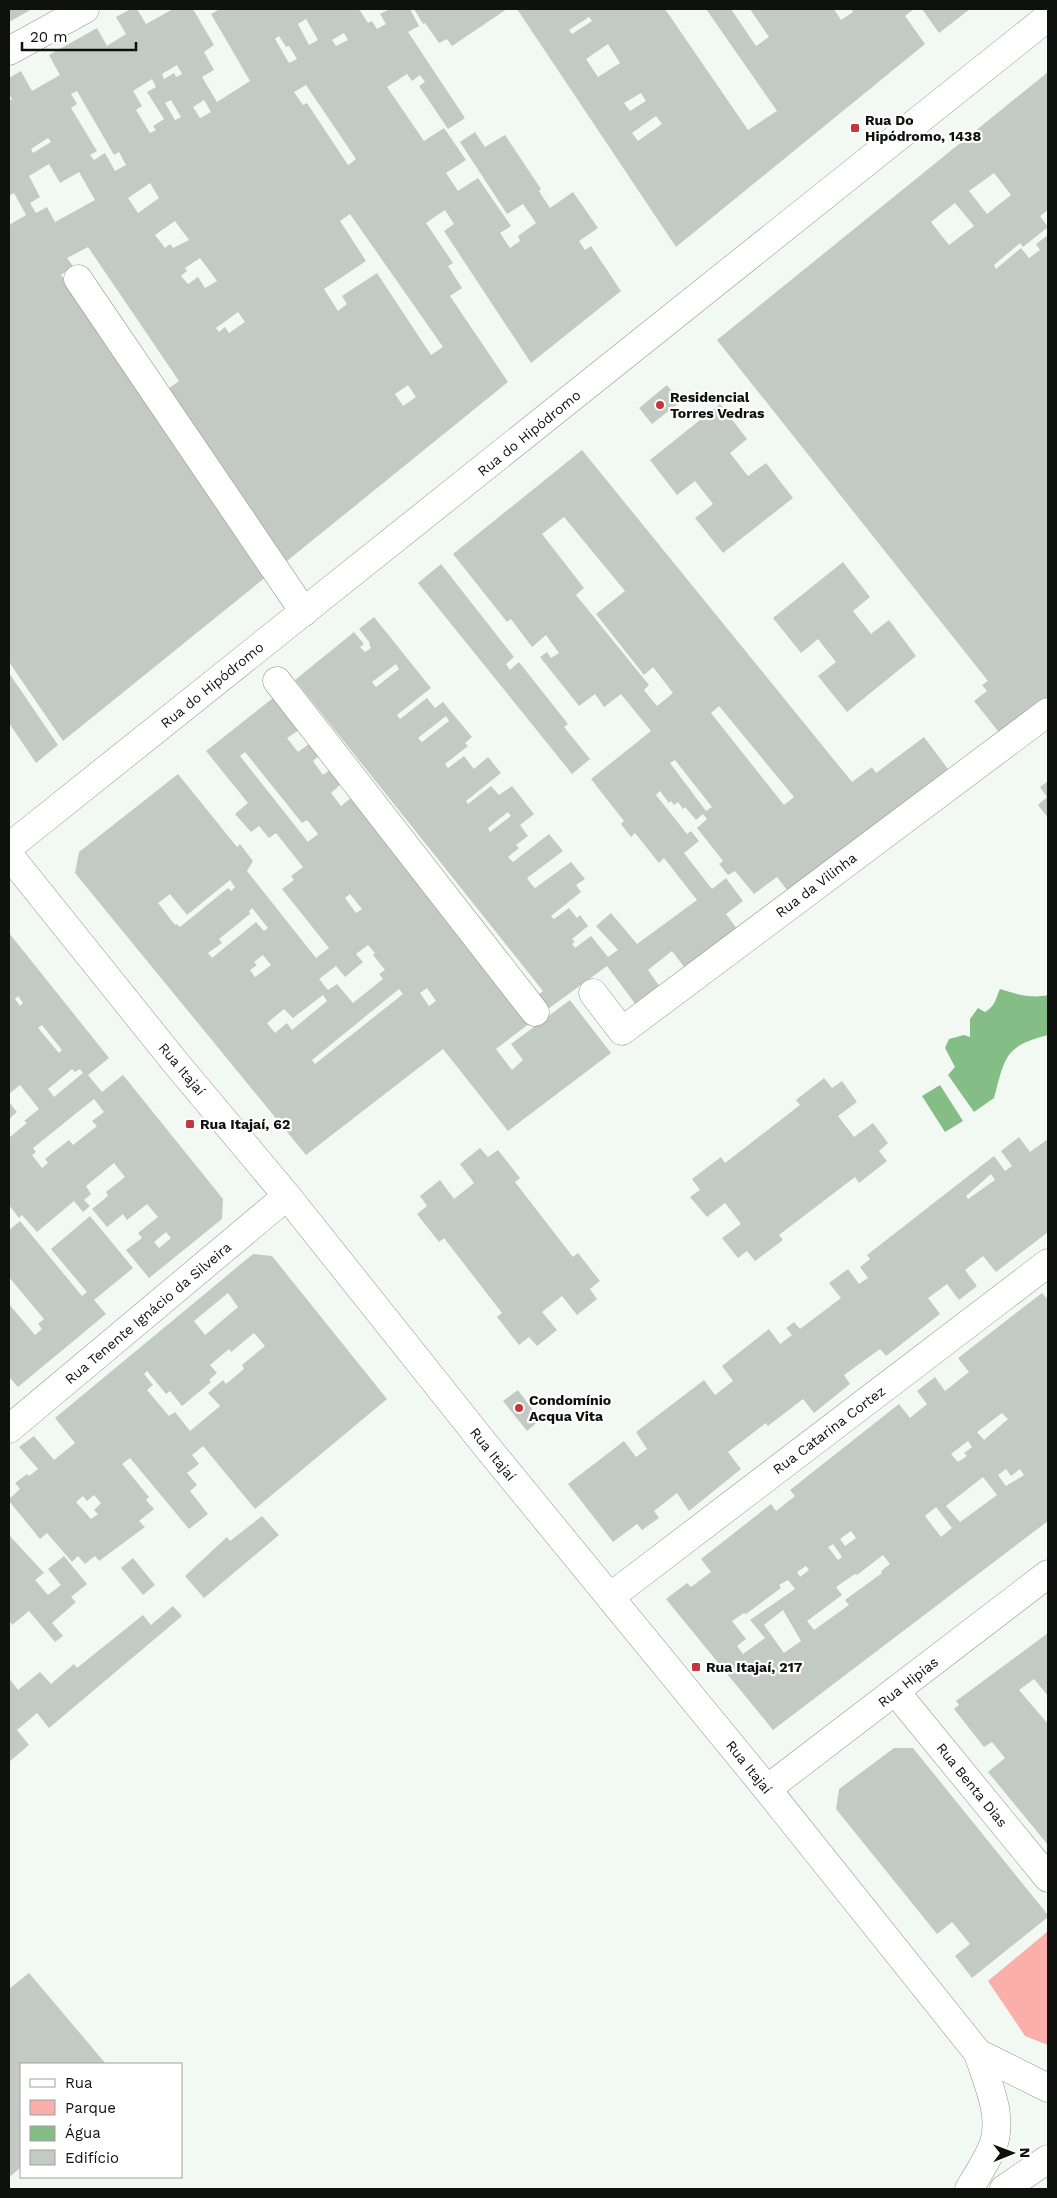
<svg xmlns="http://www.w3.org/2000/svg" width="1057" height="2198" font-family="'Work Sans',sans-serif">
	<style>
		.green { fill: #faafab }
		.water { fill: #85bd87 }
		.building { fill: #c3cac3; fill-rule: evenodd }
		.lines { fill: none; stroke-linecap: round; stroke-linejoin: round }
		.pedestrian-casing { stroke: #8f968f; stroke-width: 29 }
		.minor-casing { stroke: #8f968f; stroke-width: 29 }
		.primary-casing { stroke: #8f968f; stroke-width: 29 }
		.pedestrian { stroke: #fff; stroke-width: 28 }
		.minor { stroke: #fff; stroke-width: 28 }
		.primary { stroke: #fff; stroke-width: 28 }
		.poi-dot { fill: #c6363f; stroke: #fff; stroke-width: 2 }
		.labels { text-anchor: middle; dominant-baseline: central; stroke-width: 4.5; stroke-linejoin: round; paint-order: stroke }
		.poi-label { font-size: 14px; font-weight: bold; fill: #0f110f; stroke: #fff; text-anchor: start }
		.street-label { font-size: 14px; fill: #0f110f; stroke: #fff }
	</style>
	<rect width="100%" height="100%" fill="#f2f9f2"/>
	<path class="green" d="M1047 1932 1048 1933V2045L1025 2036 988 1981Z"/>
	<g class="water">
		<path d="M1000 989C1016 994 1032 999 1048 995V1035C1004 1046 1005 1058 994 1098L974 1112 948 1075 955 1067 945 1048 949 1039 964 1035 970 1037V1019L978 1008 985 1012C996 1005 995 1000 1000 989Z"/>
		<path d="M940 1085 963 1121 945 1132 922 1096Z"/>
	</g>
	<g class="building">
		<path d="M9 9H32L9 22Z"/>
		<path d="M131 9H137L146 24 173 9H193L214 45 204 52 214 70 202 77 217 102 250 81 211 14 220 9H359L368 23 372 21 377 29 386 24 380 14 390 9H410L419 26 408 32 465 118 448 129 419 86 425 82 420 75 412 81 407 74 387 87 424 141 444 128 466 160 446 173 458 191 478 178 511 226 500 233 510 248 520 241 518 236 536 223 523 204 507 214 460 142 475 132 485 147 505 135 541 189 539 191 550 208 573 192 598 228 579 241 585 250 591 246 621 291 531 363 444 231 454 224 445 210 426 223 453 263 448 266 462 288 450 296 508 382 282 565 162 393 179 381 88 247 67 258 73 266 61 275 267 576 63 741 9 662V225L26 215 14 193 9 196V101L12 99 9 94V78L21 71 32 91 60 75 49 55 97 28 107 46 126 34 116 17ZM306 19 318 40 309 45 298 24ZM344 33 348 40 336 46 332 40ZM279 36 286 47 289 46 297 59 289 63 275 39ZM177 65 182 74 176 77 174 73 164 79 162 74ZM152 79 156 87 147 92 164 119 153 126 156 130 150 133 136 110 142 106 133 91ZM306 85 356 159 348 165 307 103 303 105 294 92ZM77 91 114 155 119 152 126 165 115 171 105 153 94 160 90 155 97 151 71 108 77 104 71 94ZM171 100 181 117 175 120 165 103ZM204 100 211 112 200 118 193 107ZM48 138 51 142 33 153 31 149ZM49 164 60 183 79 172 95 200 55 222 47 207 36 213 30 203 40 197 29 176ZM150 183 159 198 138 213 128 198ZM350 214 443 347 431 355 377 273 342 296 347 304 338 311 324 289 366 261 340 221ZM175 221 189 240 173 248 170 244 165 248 155 235ZM200 258 217 281 205 288 198 277 188 284 181 276 187 271 185 268ZM238 312 245 322 229 333 225 327 219 332 216 328ZM408 385 416 397 403 406 395 394Z"/>
		<path d="M414 9H507L452 46 447 39 439 43 425 23 423 24Z"/>
		<path d="M517 9H665L748 130 777 111 706 9H731L756 46 769 37 750 9H834L841 20 853 12 851 9H914L905 16 925 44 676 247ZM589 17 592 21 572 34 569 30ZM608 44 620 63 598 77 586 59ZM641 93 646 101 630 111 624 103ZM656 116 662 124 638 141 632 133Z"/>
		<path d="M922 9H970L939 33Z"/>
		<path d="M1048 72 1047 137 1048 210 1040 216 1048 227 1023 247 1020 243 994 265 996 269 1021 248 1029 258 1040 250 1036 244 1048 235V701L1002 736 974 701 987 691 982 685 988 681 717 340ZM994 173 1011 195 987 214 969 191ZM955 203 974 226 949 245 931 222Z"/>
		<path d="M667 385 680 402 652 424 639 408Z"/>
		<path d="M720 404 747 439 730 453 748 476 766 463 793 498 723 553 695 518 713 504 695 481 677 495 650 460Z"/>
		<path d="M582 450 852 782 872 767 876 773 924 737 954 777 791 895 777 877 754 894 735 871 728 875 719 864 723 861 697 828 707 819 703 814 696 820 685 807 683 809 678 802 674 805 671 801 669 803 660 791 656 795 687 834 691 831 699 841 684 853 712 889 726 878 743 901 726 914 740 933 688 972 672 951 648 970 663 991 639 1009 607 966 548 1009 537 996 543 991 295 680 354 632 364 644 360 647 365 652 371 648 369 644 370 643 359 629 374 617 431 688 397 715 400 719 427 698 435 708 443 702 472 737 465 743 468 746 445 764 448 768 464 756 474 769 488 757 501 773 466 801 468 804 491 786 499 795 512 786 534 814 520 825 528 836 516 845 519 848 508 857 513 862 549 834 563 851 527 878 532 885 535 888 571 862 585 879 576 885 581 892 551 916 554 919 569 908 577 918 580 915 588 926 572 939 575 942 572 944 575 948 591 936 608 957 618 950 596 926 611 913 637 944 697 900 664 858 659 863 635 833 631 837 621 824 624 821 591 779 651 731 621 694 604 707 595 694 579 706 540 657 547 652 551 658 559 653 546 635 532 647 511 619 507 622 453 554ZM564 517 625 591 596 614 644 675 653 667 673 693 657 706 644 690 649 685 576 595 584 588 542 534ZM396 664 399 669 376 687 372 682ZM719 706 794 797 784 805 711 713ZM446 716 449 721 422 742 418 738ZM675 760 712 807 706 811 670 763ZM508 812 511 816 490 832 488 828Z"/>
		<path d="M843 562 870 597 853 611 871 634 889 620 916 656 847 712 818 676 836 662 818 639 801 653 773 618Z"/>
		<path d="M441 564 514 657 506 664 510 670 519 662 568 724 564 727 590 759 572 774 418 583Z"/>
		<path d="M9 673 58 745 36 763 9 723Z"/>
		<path d="M273 698 299 730 287 738 298 752 309 744 319 756 313 761 323 775 330 770 341 784 331 793 341 806 352 797 530 1023 496 1049 512 1070 523 1060 511 1044 570 1000 611 1053 508 1131 443 1049 306 1155 75 873 79 852 178 774 237 847 240 844 253 861 247 871 316 958 329 948 282 889 294 880 291 876 303 867 276 833 269 838 259 826 251 832 235 814 248 803 206 751ZM245 752 302 823 307 820 318 834 308 842 240 756ZM230 880 235 887 231 891 228 888 180 927 177 924 175 925 158 903 170 894 187 915ZM350 894 362 909 356 913 345 898ZM252 908 268 928 264 931 256 922 212 958 208 953 222 943 219 939 250 914 249 911ZM368 945 375 953 373 955 385 970 379 974 383 979 353 1003 337 984 328 990 319 979 336 966 345 977 363 962 356 954ZM263 955 271 965 255 977 250 970 257 965 254 962ZM427 988 436 1001 429 1006 420 993ZM399 989 403 994 315 1064 312 1060ZM323 995 327 1001 292 1030 287 1023 275 1033 267 1023 284 1009 293 1018Z"/>
		<path d="M1048 781V818L1038 805 1047 797 1040 787Z"/>
		<path d="M9 933 109 1058 88 1075 102 1092 123 1075 223 1199 222 1219 149 1278 126 1250 142 1238 138 1233 158 1217 147 1204 127 1220 123 1214 107 1227 92 1209 108 1196 106 1192 125 1177 114 1163 86 1186 91 1194 84 1200 90 1206 83 1212 74 1201 37 1232 22 1215 19 1218 9 1205V1136L10 1137 27 1123 24 1121 39 1109 20 1085 9 1094ZM18 996 23 1003 20 1006 15 999ZM42 1025 62 1050 59 1053 38 1028ZM72 1069 75 1072 80 1069 83 1073 54 1097 48 1089ZM94 1099 104 1112 92 1121 97 1126 73 1145 69 1140 45 1159 48 1163 42 1168 32 1155 36 1152 33 1148ZM166 1232 171 1238 159 1248 154 1242Z"/>
		<path d="M824 1078 832 1088 842 1081 857 1102 838 1116 854 1137 873 1123 888 1143 879 1151 887 1161 859 1183 855 1177 779 1235 783 1240 755 1261 747 1251 738 1258 722 1238 741 1224 725 1203 707 1217 690 1197 700 1190 692 1179 721 1157 725 1163 800 1105 796 1100Z"/>
		<path d="M9 1102 17 1112 9 1119Z"/>
		<path d="M1019 1137 1030 1152 1048 1139V1232L996 1272 983 1256 965 1270 977 1286 959 1300 947 1284 928 1298 940 1314 886 1356 880 1349 844 1375 850 1384 814 1413 803 1399 768 1426 766 1423 728 1452 741 1469 689 1511 677 1493 654 1511 659 1518 642 1530 637 1524 613 1542 568 1484 624 1441 636 1457 647 1449 636 1432 704 1380 715 1395 733 1381 722 1366 769 1329 780 1344 792 1335 786 1328 794 1322 800 1329 841 1298 829 1283 848 1269 859 1284 868 1278 860 1267 870 1259 867 1255 994 1156 1005 1171 1012 1166 1001 1151ZM991 1174 995 1180 968 1199 966 1196Z"/>
		<path d="M480 1148 488 1157 498 1150 520 1178 515 1182 573 1257 578 1253 600 1281 590 1289 597 1299 577 1315 562 1296 542 1312 557 1330 537 1346 529 1337 519 1345 497 1317 502 1313 444 1238 439 1242 417 1214 427 1206 420 1196 440 1180 454 1199 474 1183 460 1164Z"/>
		<path d="M90 1216 133 1268 94 1300 106 1314 18 1387 9 1377V1304L35 1335 42 1329 38 1324 44 1319 9 1277V1230L20 1221 82 1296 87 1292 51 1249Z"/>
		<path d="M253 1254 272 1256 387 1399 255 1509 203 1446 192 1455 199 1464 187 1473 197 1485 190 1491 208 1514 189 1529 130 1458 122 1464 149 1497 146 1500 154 1509 139 1521 145 1527 99 1561 95 1556 85 1564 78 1556 72 1562 47 1533 40 1539 9 1501V1499L20 1489 15 1483 27 1474 29 1476 38 1469 19 1447 34 1436 54 1460 75 1443 55 1418ZM228 1293 238 1307 205 1335 194 1321ZM254 1333 265 1346 242 1365 244 1369 226 1384 223 1380 208 1393 220 1406 190 1431 175 1412 169 1416 147 1390 153 1385 144 1374 147 1371 166 1394 170 1391 182 1406 211 1382 209 1380 217 1373 210 1365 229 1349 231 1352ZM94 1495 101 1503 94 1510 98 1514 91 1519 76 1502 83 1496 87 1501Z"/>
		<path d="M1042 1293 1048 1300V1521L773 1730 666 1599 687 1583 691 1587 711 1572 701 1559 771 1504 776 1511 795 1496 790 1490 899 1404 910 1418 927 1404 917 1391 935 1377 945 1391 969 1372 958 1358ZM1002 1413 1008 1419 984 1440 977 1432ZM968 1441 972 1447 964 1453 967 1456 958 1462 951 1454ZM1006 1469 1011 1476 1020 1469 1024 1475 1006 1486 998 1475ZM983 1477 997 1495 960 1522 946 1506ZM936 1507 952 1528 941 1537 925 1516ZM851 1531 856 1538 845 1546 840 1539ZM833 1544 842 1557 838 1560 828 1547ZM883 1555 890 1564 881 1571 882 1573 845 1600 849 1605 814 1630 807 1621 842 1595 836 1587 855 1574 857 1575ZM806 1566 809 1570 800 1577 797 1572ZM788 1580 795 1589 750 1620 765 1638 743 1654 737 1646 746 1639 732 1621 744 1613 746 1614 781 1588 779 1585ZM783 1610 801 1641 784 1653 764 1625Z"/>
		<path d="M518 1390 540 1420 527 1431 503 1401Z"/>
		<path d="M262 1516 279 1535 204 1598 185 1576 227 1537 230 1541Z"/>
		<path d="M9 1535 44 1573 35 1580 48 1595 61 1585 48 1569 64 1556 87 1584 71 1597 76 1602 52 1623 63 1636 55 1642 29 1611 12 1625 9 1620Z"/>
		<path d="M133 1558 155 1585 143 1595 121 1568Z"/>
		<path d="M173 1606 182 1616 49 1728 37 1713 17 1730 29 1745 9 1762V1678L18 1690 40 1672 51 1684 74 1664 77 1668 143 1615 151 1625Z"/>
		<path d="M1048 1633V1696L1034 1679 1019 1690 1048 1724V1845L988 1772 1005 1758 992 1742 984 1747 954 1709 959 1705 956 1701Z"/>
		<path d="M894 1748H913L1048 1915V1917L972 1978 955 1956 970 1944 952 1922 937 1934 836 1809 839 1789Z"/>
		<path d="M29 1973 106 2064H21V2167L11 2176 9 2173V1989Z"/>
	</g>
	<g class="lines">
		<defs>
			<path id="pedestrian" d="M277 681 535 1012"/>
			<g id="minor">
				<path d="M9 51 85 9"/>
				<path d="M78 279 304 612"/>
				<path d="M9 847 1048 17"/>
				<path d="M9 855 175 1062 287 1196 487 1447 767 1789 978 2053C987 2082 1005 2118 992 2148 986 2162 977 2176 969 2189"/>
				<path d="M593 993 622 1031 1048 712"/>
				<path d="M9 1429 287 1196"/>
				<path d="M610 1597 1048 1263"/>
				<path d="M895 1691 1048 1878"/>
				<path d="M767 1789 1048 1574"/>
				<path d="M978 2053 1048 2088"/>
			</g>
			<path id="primary" d="M1004 2189 1048 2159"/>
		</defs>
		<use href="#pedestrian" class="pedestrian-casing"/>
		<use href="#minor" class="minor-casing"/>
		<use href="#primary" class="primary-casing"/>
		<use href="#pedestrian" class="pedestrian"/>
		<use href="#minor" class="minor"/>
		<use href="#primary" class="primary"/>
	</g>
	<g class="poi-dot">
		<rect x="850" y="123" width="10" height="10" rx="2.5"/>
		<circle cx="660" cy="405" r="5"/>
		<rect x="185" y="1119" width="10" height="10" rx="2.5"/>
		<circle cx="519" cy="1408" r="5"/>
		<rect x="691" y="1662" width="10" height="10" rx="2.5"/>
	</g>
	<g class="labels">
		<g class="poi-label">
			<text x="865" y="120">Rua Do<tspan x="865" dy="16">Hipódromo, 1438</tspan></text>
			<text x="670" y="397">Residencial<tspan x="670" dy="16">Torres Vedras</tspan></text>
			<text x="200" y="1124">Rua Itajaí, 62</text>
			<text x="529" y="1400">Condomínio<tspan x="529" dy="16">Acqua Vita</tspan></text>
			<text x="706" y="1667">Rua Itajaí, 217</text>
		</g>
		<g class="street-label">
			<text transform="translate(529 433) rotate(-39)">Rua do Hipódromo</text>
			<text transform="translate(212 685) rotate(-39)">Rua do Hipódromo</text>
			<text transform="translate(816 885) rotate(-37)">Rua da Vilinha</text>
			<text transform="translate(182 1069) rotate(50)">Rua Itajaí</text>
			<text transform="translate(148 1313) rotate(-40)">Rua Tenente Ignácio da Silveira</text>
			<text transform="translate(829 1430) rotate(-37)">Rua Catarina Cortez</text>
			<text transform="translate(493 1454) rotate(51)">Rua Itajaí</text>
			<text transform="translate(908 1682) rotate(-38)">Rua Hipias</text>
			<text transform="translate(749 1767) rotate(51)">Rua Itajaí</text>
			<text transform="translate(972 1785) rotate(51)">Rua Benta Dias</text>
		</g>
	</g>
	<rect width="1057" height="2198" fill="none" stroke="#0f110f" stroke-width="20"/>
	<rect x="20" y="2063" width="162" height="115" fill="#ffffff" stroke="#9fa09f"/>
	<rect x="30" y="2079" width="25" height="8" fill="#ffffff" stroke="#9fa09f"/>
	<text x="65" y="2088" font-size="15" fill="#0f110f">Rua</text>
	<rect x="30" y="2100" width="25" height="15" fill="#faafab" stroke="#9fa09f"/>
	<text x="65" y="2113" font-size="15" fill="#0f110f">Parque</text>
	<rect x="30" y="2126" width="25" height="15" fill="#85bd87" stroke="#9fa09f"/>
	<text x="65" y="2138" font-size="15" fill="#0f110f">Água</text>
	<rect x="30" y="2150" width="25" height="15" fill="#c3cac3" stroke="#9fa09f"/>
	<text x="65" y="2163" font-size="15" fill="#0f110f">Edifício</text>
	<g transform="translate(1012 2153) rotate(89)" stroke="#ffffff" stroke-width="4" paint-order="stroke">
	<path d="M0-4L9 19L0 12L-9 19Z" fill="#0f110f"/>
	<text y="-8" font-size="14" font-weight="bold" text-anchor="middle" fill="#0f110f">N</text>
	</g>
	<path d="M22 42v8h114v-8" fill="none" stroke="#0f110f" stroke-width="2.5"/>
	<text x="30" y="42" font-size="15" fill="#0f110f" stroke="#ffffff" stroke-width="4" paint-order="stroke">20 m</text>
</svg>
